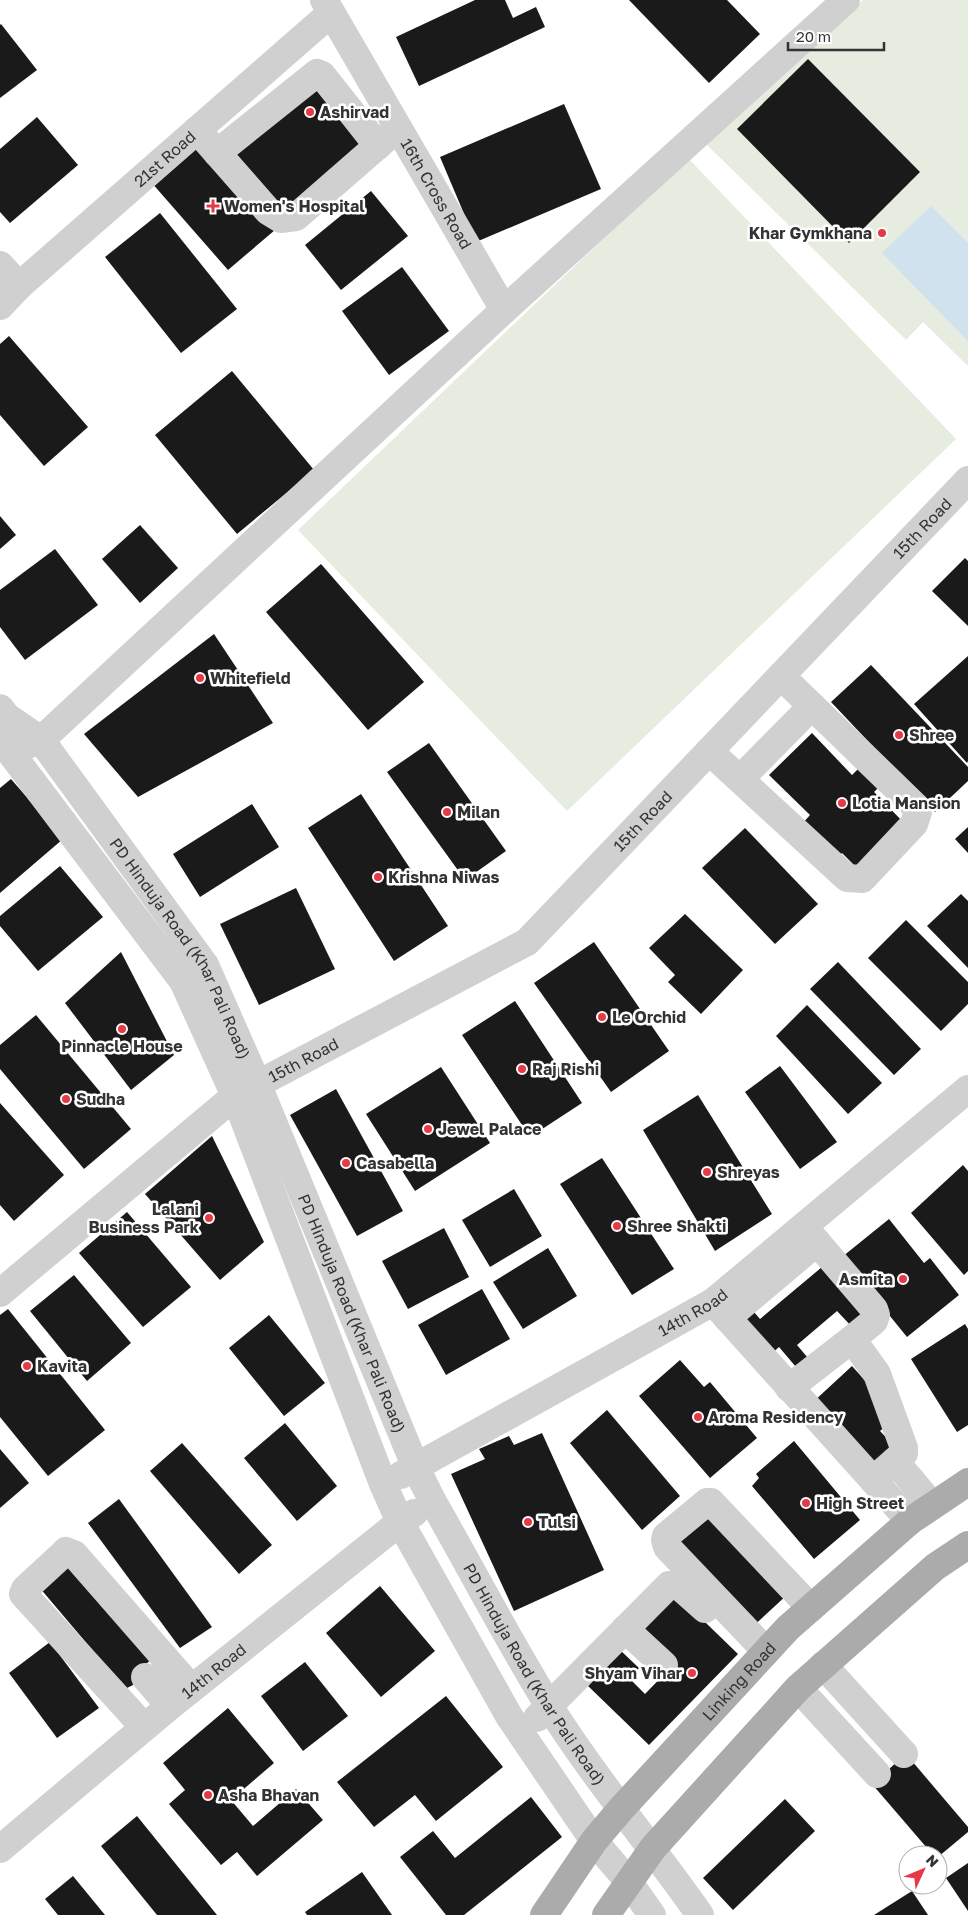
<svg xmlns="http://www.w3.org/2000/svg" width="968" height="1915" font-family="'Golos Text',sans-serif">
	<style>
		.green { fill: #e6ecdf }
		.water { fill: #cfe2ee }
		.building { fill: #1a1a1a }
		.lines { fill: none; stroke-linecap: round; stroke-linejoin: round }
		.minor { stroke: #d0d0d0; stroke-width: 28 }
		.major { stroke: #ababab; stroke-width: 28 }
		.poi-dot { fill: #e63946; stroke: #fff; stroke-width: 2 }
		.labels { text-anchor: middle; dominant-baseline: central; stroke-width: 5; stroke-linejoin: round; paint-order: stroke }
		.poi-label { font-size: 16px; font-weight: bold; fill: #333; stroke: #fff; text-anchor: start }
		.street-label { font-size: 16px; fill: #333; stroke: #fff }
	</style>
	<rect width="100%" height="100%" fill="#fff"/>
	<g class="green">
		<path d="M863 0H968V366L923 322 906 340 706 144Z"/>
		<path d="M688 158 956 439 567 811 298 530Z"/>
	</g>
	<path class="water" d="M931 206 968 243V341L882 253Z"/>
	<g class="building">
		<path d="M475 0H505L513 18 536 7 545 27 419 86 396 37Z"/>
		<path d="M629 0H727L760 34 709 83Z"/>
		<path d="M1 24 37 70 0 98V25Z"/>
		<path d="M808 59 920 172 849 243 737 129Z"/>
		<path d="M320 77 370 147 283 216 230 148Z"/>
		<path d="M564 104 601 189 476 242 440 157Z"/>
		<path d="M37 117 78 165 10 223 0 212V149Z"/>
		<path d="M199 142 275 230 228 270 151 182Z"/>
		<path d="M371 191 408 236 341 290 305 245Z"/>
		<path d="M160 213 237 309 181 353 105 257Z"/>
		<path d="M402 267 449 331 389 375 342 311Z"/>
		<path d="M9 336 88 427 44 466 0 415V344Z"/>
		<path d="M232 371 314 470 237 534 155 435Z"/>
		<path d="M0 516 16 535 0 549Z"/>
		<path d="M140 525 178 568 140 603 102 559Z"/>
		<path d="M55 549 98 605 25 660 0 627V590Z"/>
		<path d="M965 558 968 561V626L932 591Z"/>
		<path d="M321 564 424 682 368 730 266 612Z"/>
		<path d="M214 634 273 723 138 797 84 734Z"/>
		<path d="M968 656V761L967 763 914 704Z"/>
		<path d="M871 665 968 767V781L935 812 831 702Z"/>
		<path d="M812 733 852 775 865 762 884 782 874 792 907 826 861 872 842 853 837 859 802 824 810 815 769 775Z"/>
		<path d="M429 743 506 851 465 880 387 772Z"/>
		<path d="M11 779 63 839 0 893V788Z"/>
		<path d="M361 794 448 926 394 961 308 828Z"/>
		<path d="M252 804 279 847 200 897 173 854Z"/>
		<path d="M968 827V853L955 839Z"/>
		<path d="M745 828 818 904 775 944 702 868Z"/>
		<path d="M60 866 103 917 38 971 0 926V916Z"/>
		<path d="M296 888 335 969 259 1005 220 924Z"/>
		<path d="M961 894 968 901V968L927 926Z"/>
		<path d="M685 914 743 970 701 1014 668 982 675 975 649 948Z"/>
		<path d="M906 920 968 982V1004L941 1031 868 958Z"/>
		<path d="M594 942 669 1051 611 1092 534 983Z"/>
		<path d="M121 952 174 1055 131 1090 65 1003Z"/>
		<path d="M838 962 921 1049 894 1075 810 989Z"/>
		<path d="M515 1001 582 1103 530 1137 462 1035Z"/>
		<path d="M807 1005 882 1083 848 1114 776 1036Z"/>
		<path d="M36 1015 131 1129 84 1169 0 1069V1045Z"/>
		<path d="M780 1066 837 1142 800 1169 745 1092Z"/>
		<path d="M441 1067 490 1143 415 1191 366 1114Z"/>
		<path d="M336 1089 403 1211 357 1236 290 1115Z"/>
		<path d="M698 1095 772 1214 715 1251 643 1130Z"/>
		<path d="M0 1103 64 1175 14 1221 0 1205Z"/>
		<path d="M212 1136 264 1242 220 1280 145 1194Z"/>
		<path d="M602 1158 674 1269 632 1295 560 1184Z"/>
		<path d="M963 1165 968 1171V1271L964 1275 911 1213Z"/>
		<path d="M514 1189 542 1236 490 1267 462 1220Z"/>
		<path d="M127 1212 191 1287 143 1327 79 1253Z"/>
		<path d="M889 1219 924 1263 930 1258 959 1295 907 1337 842 1257Z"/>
		<path d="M444 1228 469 1277 408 1309 382 1261Z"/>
		<path d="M548 1248 577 1296 523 1329 493 1282Z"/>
		<path d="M822 1267 868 1315 853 1328 837 1311 797 1345 808 1358 796 1367 779 1347 769 1356 740 1323 754 1312 760 1319Z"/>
		<path d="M74 1275 131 1343 87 1381 30 1311Z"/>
		<path d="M482 1289 510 1339 446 1375 418 1325Z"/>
		<path d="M8 1309 105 1430 48 1476 0 1417V1315Z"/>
		<path d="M269 1315 325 1383 284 1416 229 1348Z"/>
		<path d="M965 1324 968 1329V1425L957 1432 911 1359Z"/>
		<path d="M680 1360 704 1387 710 1382 757 1438 710 1478 639 1396Z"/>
		<path d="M852 1366 877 1394 885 1427 880 1431 896 1448 872 1469 812 1403Z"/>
		<path d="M607 1410 680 1496 642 1530 570 1443Z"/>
		<path d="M285 1423 337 1486 297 1521 244 1458Z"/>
		<path d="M542 1433 604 1570 514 1611 451 1474 485 1459 479 1449 509 1436 514 1445Z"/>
		<path d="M794 1441 860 1520 814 1559 752 1486 759 1478 756 1474Z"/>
		<path d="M182 1443 272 1545 239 1574 150 1471Z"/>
		<path d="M0 1449 29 1483 0 1508Z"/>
		<path d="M119 1499 212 1627 180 1648 88 1523Z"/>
		<path d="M713 1511 788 1594 749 1630 673 1548Z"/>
		<path d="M71 1560 153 1658 139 1670V1677L133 1685 127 1688 111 1672 39 1587Z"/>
		<path d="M380 1586 435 1651 381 1697 326 1633Z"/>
		<path d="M675 1593 738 1654 649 1745 587 1685 620 1650 639 1668 629 1678 645 1694 676 1662 642 1628Z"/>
		<path d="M50 1642 99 1708 57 1738 9 1673Z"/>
		<path d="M305 1662 348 1716 303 1751 261 1696Z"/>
		<path d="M446 1696 503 1767 436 1821 415 1795 374 1827 337 1782Z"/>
		<path d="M228 1708 274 1763 231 1800 253 1826 296 1789 323 1820 257 1876 237 1852 221 1865 169 1804 185 1790 163 1763Z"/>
		<path d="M906 1754 968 1827V1832L938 1857 933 1855 872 1784Z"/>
		<path d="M531 1797 562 1837 464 1915H446L400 1857 433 1831 455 1858Z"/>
		<path d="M785 1799 815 1831 733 1910 703 1878Z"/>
		<path d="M137 1816 217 1915H157L101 1846Z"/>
		<path d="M968 1863V1911L946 1878Z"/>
		<path d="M362 1872 392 1915H307L305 1912Z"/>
		<path d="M73 1876 105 1915H58L45 1899Z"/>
		<path d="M912 1891 928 1915H874Z"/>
	</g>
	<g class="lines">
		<g class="minor">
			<path id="s1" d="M324 0 504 310"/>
			<path d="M197 130 268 211 281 219 296 217 398 128"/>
			<path d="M217 153 317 73 322 75 378 146"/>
			<path d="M0 265 19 286"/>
			<path id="s2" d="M0 306 19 286 331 13"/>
			<path id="s3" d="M0 708 6 716 41 740 205 965 257 1083 416 1468 433 1502C472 1570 508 1640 549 1706 595 1779 651 1845 700 1915"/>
			<path d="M6 716 10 752 183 981 235 1096 383 1484 400 1522 509 1716 594 1841 628 1881 652 1915"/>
			<path d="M25 746 41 740 504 310 846 0"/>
			<path d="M709 751 847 878 862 879 866 875 914 824 918 812 915 806 781 676"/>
			<path d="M740 779 812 706"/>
			<path d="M804 1227 874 1309 876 1315 874 1321 852 1339"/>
			<path id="s4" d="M0 1293 235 1096 527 942 968 480"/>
			<path d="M713 1302 910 1521"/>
			<path d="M727 1318 817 1242"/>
			<path d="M789 1388 852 1339 877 1374 904 1448V1453L873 1480"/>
			<path d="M895 1461 932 1505"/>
			<path id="s5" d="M401 1475 713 1302 968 1089"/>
			<path d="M625 1629 664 1665"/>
			<path d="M766 1651 667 1547 665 1540 666 1536 707 1502H711L811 1608"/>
			<path d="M823 1665 904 1754"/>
			<path d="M145 1677 170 1706"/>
			<path d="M798 1688 877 1774"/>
			<path d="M537 1718 669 1585H678L705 1609"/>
			<path d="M144 1727 23 1594 25 1589 63 1554 66 1551 74 1554 191 1688"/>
			<path id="s6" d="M0 1849 170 1706 400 1522 414 1513"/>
		</g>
		<g class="major">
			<path id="s7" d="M544 1915 594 1841 621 1809 788 1628 910 1521 968 1482"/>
			<path d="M606 1915 653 1848 798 1688 935 1567 968 1545"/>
		</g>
	</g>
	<g class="poi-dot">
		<circle cx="310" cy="112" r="5"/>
		<path d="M210.5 198.5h5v5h5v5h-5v5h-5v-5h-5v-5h5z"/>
		<circle cx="882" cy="233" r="5"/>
		<circle cx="200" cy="678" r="5"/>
		<circle cx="899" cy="735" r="5"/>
		<circle cx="842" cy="803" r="5"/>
		<circle cx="447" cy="812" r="5"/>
		<circle cx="378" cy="877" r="5"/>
		<circle cx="602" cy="1017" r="5"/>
		<circle cx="122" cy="1029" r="5"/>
		<circle cx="522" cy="1069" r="5"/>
		<circle cx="66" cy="1099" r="5"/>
		<circle cx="428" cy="1129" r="5"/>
		<circle cx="346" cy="1163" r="5"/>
		<circle cx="707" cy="1172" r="5"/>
		<circle cx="209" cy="1218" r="5"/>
		<circle cx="617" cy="1226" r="5"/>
		<circle cx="903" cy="1279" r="5"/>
		<circle cx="27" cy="1366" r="5"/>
		<circle cx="698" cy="1417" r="5"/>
		<circle cx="806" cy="1503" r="5"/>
		<circle cx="528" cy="1522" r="5"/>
		<circle cx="692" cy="1673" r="5"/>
		<circle cx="208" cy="1795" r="5"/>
	</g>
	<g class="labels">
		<g class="poi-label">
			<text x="320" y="112">Ashirvad</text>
			<text x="224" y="206">Women's Hospital</text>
			<text x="872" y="233" text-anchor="end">Khar Gymkhana</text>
			<text x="210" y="678">Whitefield</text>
			<text x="909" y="735">Shree</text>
			<text x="852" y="803">Lotia Mansion</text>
			<text x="457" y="812">Milan</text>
			<text x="388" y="877">Krishna Niwas</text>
			<text x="612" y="1017">Le Orchid</text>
			<text x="122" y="1046" text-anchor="middle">Pinnacle House</text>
			<text x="532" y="1069">Raj Rishi</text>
			<text x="76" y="1099">Sudha</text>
			<text x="438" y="1129">Jewel Palace</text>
			<text x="356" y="1163">Casabella</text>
			<text x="717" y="1172">Shreyas</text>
			<text x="199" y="1209" text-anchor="end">Lalani<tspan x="199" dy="18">Business Park</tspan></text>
			<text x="627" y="1226">Shree Shakti</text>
			<text x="893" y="1279" text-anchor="end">Asmita</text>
			<text x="37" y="1366">Kavita</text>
			<text x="708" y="1417">Aroma Residency</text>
			<text x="816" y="1503">High Street</text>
			<text x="538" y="1522">Tulsi</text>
			<text x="682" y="1673" text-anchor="end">Shyam Vihar</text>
			<text x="218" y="1795">Asha Bhavan</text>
		</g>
		<g class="street-label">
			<text stroke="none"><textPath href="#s2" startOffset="221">21st Road</textPath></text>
			<text stroke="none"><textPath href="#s1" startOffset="224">16th Cross Road</textPath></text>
			<text stroke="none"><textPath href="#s4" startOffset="1209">15th Road</textPath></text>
			<text stroke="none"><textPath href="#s4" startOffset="804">15th Road</textPath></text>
			<text stroke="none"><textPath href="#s3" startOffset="304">PD Hinduja Road (Khar Pali Road)</textPath></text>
			<text stroke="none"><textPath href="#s4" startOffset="384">15th Road</textPath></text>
			<text stroke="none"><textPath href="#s5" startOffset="334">14th Road</textPath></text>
			<text stroke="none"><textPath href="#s3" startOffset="709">PD Hinduja Road (Khar Pali Road)</textPath></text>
			<text stroke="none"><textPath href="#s6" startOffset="278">14th Road</textPath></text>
			<text stroke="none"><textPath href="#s3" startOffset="1114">PD Hinduja Road (Khar Pali Road)</textPath></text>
			<text stroke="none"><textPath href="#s7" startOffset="305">Linking Road</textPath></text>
		</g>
	</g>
	<g transform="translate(923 1870) rotate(46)"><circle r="24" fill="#ffffff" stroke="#adadad"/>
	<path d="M0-4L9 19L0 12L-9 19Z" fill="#e63946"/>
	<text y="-8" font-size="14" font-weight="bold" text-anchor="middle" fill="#333333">N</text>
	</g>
	<path d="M788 42v8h96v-8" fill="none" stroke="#333333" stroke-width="2.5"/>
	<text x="796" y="42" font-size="15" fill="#333333" stroke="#ffffff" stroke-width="4" paint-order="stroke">20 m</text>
</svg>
